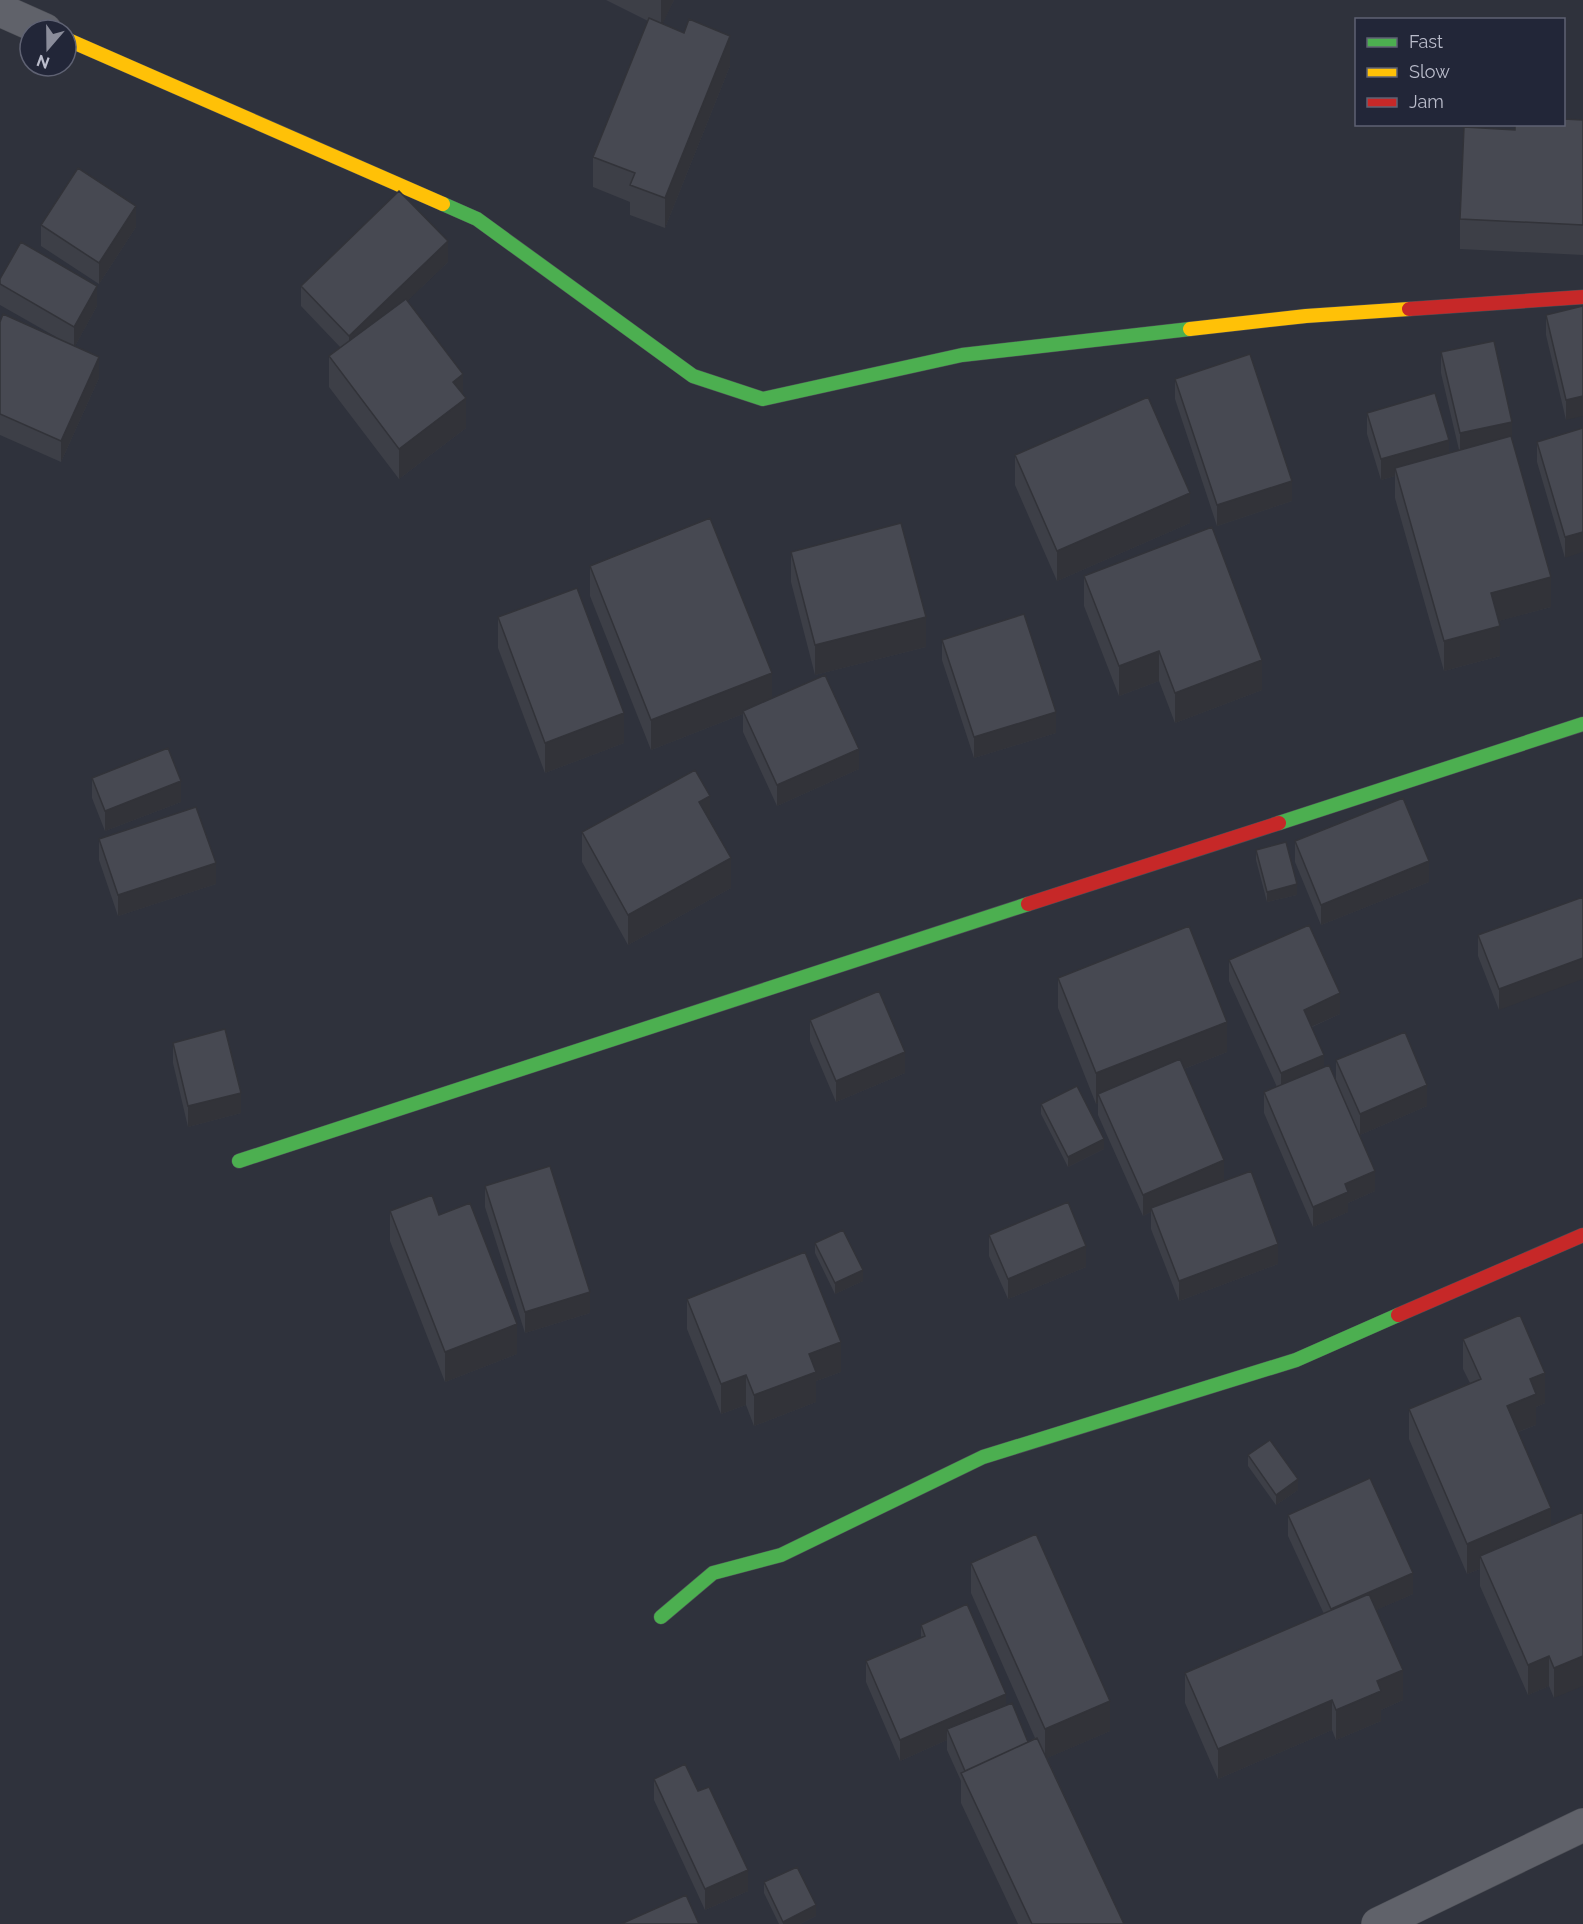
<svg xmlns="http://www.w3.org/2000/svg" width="1583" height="1924" font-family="Raleway,sans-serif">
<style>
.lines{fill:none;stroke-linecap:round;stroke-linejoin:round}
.street-casing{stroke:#4c4e55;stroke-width:34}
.fast-casing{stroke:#4c4e55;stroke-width:15}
.slow-casing{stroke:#4c4e55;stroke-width:15}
.jam-casing{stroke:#4c4e55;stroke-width:15}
.street{stroke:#60626a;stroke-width:33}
.fast{stroke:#4caf50;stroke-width:14}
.slow{stroke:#ffc107;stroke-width:14}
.jam{stroke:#c62828;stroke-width:14}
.wall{fill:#3d3f47}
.shaded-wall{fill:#323339}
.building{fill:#474952;stroke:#323339;stroke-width:1.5}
</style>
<rect width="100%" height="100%" fill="#2f323c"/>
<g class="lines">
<defs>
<path id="street" d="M 0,10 L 45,30
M 1378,1924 L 1583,1825"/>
<path id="fast" d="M 443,204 L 477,219 L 693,376 L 763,399 L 962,355 L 1190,329
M 1279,823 L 1583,724
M 239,1161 L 1028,904
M 661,1617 L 713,1573 L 781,1555 L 983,1457 L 1296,1360 L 1398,1315"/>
<path id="slow" d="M 66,39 L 443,204
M 1190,329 L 1306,316 L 1409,309"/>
<path id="jam" d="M 1409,309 L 1583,297
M 1028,904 L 1279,823
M 1398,1315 L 1583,1235"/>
</defs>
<use href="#street" class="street-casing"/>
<use href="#fast" class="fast-casing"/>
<use href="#slow" class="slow-casing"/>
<use href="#jam" class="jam-casing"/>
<use href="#street" class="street"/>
<use href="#fast" class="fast"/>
<use href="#slow" class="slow"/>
<use href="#jam" class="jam"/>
</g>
<path class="wall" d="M 606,0 L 674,0 L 662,24 L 730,66 L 665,228 L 630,215 L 630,202 L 593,187 L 593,157 L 648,21 Z
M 1583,120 L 1583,255 L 1460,249 L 1460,219 Z
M 41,225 L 136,227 L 99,284 L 41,246 Z
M 448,262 L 407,301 L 463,394 L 466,428 L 399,479 L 329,387 L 329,356 L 341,348 L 301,306 L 301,286 Z
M 0,279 L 97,306 L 75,346 L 99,378 L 61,462 L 0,435 L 0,322 L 58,338 L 0,305 Z
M 1583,306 L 1566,420 L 1546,335 L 1546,315 Z
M 1441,352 L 1512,438 L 1551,607 L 1498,621 L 1500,656 L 1444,671 L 1395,498 L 1395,476 L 1381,480 L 1367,434 L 1367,413 L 1449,453 L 1459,450 L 1441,373 Z
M 1175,379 L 1292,501 L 1217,526 L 1175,399 Z
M 1583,428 L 1565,558 L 1537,462 L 1537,442 Z
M 1015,455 L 1190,523 L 1057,581 L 1015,485 Z
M 791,552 L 926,647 L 815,675 L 791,582 Z
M 590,566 L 772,698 L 859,769 L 777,806 L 743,732 L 743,714 L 651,750 L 590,596 Z
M 1084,576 L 1262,690 L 1175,723 L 1159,681 L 1119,696 L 1084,606 Z
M 498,617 L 624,743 L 545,773 L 498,648 Z
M 942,640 L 1056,733 L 974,758 L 942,660 Z
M 92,778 L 181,802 L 105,831 L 92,798 Z
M 710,820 L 731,888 L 628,945 L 582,862 L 582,832 Z
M 99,839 L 216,884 L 118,916 L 99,860 Z
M 1295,841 L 1429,882 L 1321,925 L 1295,862 Z
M 1256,850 L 1297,895 L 1267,902 L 1256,860 Z
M 1583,897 L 1499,1010 L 1478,956 L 1478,935 Z
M 1229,960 L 1340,1014 L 1312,1027 L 1324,1068 L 1336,1081 L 1336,1060 L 1427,1106 L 1360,1135 L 1375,1191 L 1348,1203 L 1348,1212 L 1313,1227 L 1264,1113 L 1264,1092 L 1277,1087 L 1229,981 Z
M 1058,978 L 1227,1052 L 1184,1069 L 1224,1181 L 1278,1264 L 1179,1301 L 1151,1229 L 1151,1212 L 1143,1216 L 1098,1115 L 1098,1103 L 1096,1104 L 1058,1008 Z
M 810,1020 L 905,1073 L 836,1102 L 810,1041 Z
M 173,1043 L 241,1113 L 188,1127 L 173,1063 Z
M 1041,1104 L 1104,1149 L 1068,1167 L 1041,1114 Z
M 485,1186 L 590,1313 L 525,1333 L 485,1207 Z
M 390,1211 L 439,1215 L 517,1354 L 445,1382 L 390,1241 Z
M 989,1235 L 1086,1267 L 1008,1299 L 989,1256 Z
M 815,1243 L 863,1281 L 835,1294 L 815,1253 Z
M 687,1299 L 841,1372 L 816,1381 L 816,1402 L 754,1426 L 746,1405 L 721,1414 L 687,1329 Z
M 1463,1339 L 1545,1403 L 1536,1407 L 1536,1425 L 1518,1432 L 1551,1526 L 1583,1512 L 1554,1698 L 1549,1686 L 1528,1695 L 1480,1586 L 1480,1569 L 1467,1574 L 1409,1439 L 1409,1409 L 1470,1383 L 1463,1369 Z
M 1248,1455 L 1298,1490 L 1276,1505 L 1248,1466 Z
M 1288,1515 L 1413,1594 L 1376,1610 L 1403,1700 L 1381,1710 L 1381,1721 L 1336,1740 L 1332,1730 L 1218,1779 L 1185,1703 L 1185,1673 L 1324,1614 L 1288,1536 Z
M 971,1563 L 1110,1731 L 1047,1758 L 1124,1924 L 1018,1924 L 961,1803 L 961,1781 L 947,1750 L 947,1740 L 900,1761 L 866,1682 L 866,1661 L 921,1638 L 921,1625 L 1006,1705 L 1028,1742 L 1035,1738 L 971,1593 Z
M 654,1779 L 698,1791 L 748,1891 L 705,1910 L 654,1800 Z
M 764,1882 L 816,1916 L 800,1924 L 779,1924 L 764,1893 Z"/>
<path class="shaded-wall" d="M 661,0 L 674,0 L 661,27 Z
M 730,36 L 730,66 L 665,228 L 665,198 Z
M 136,206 L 136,227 L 99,284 L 99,263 Z
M 448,241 L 448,262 L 349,357 L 349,336 Z
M 97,286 L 97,306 L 74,348 L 74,327 Z
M 99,357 L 99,378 L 61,462 L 61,441 Z
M 463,374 L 463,401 L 466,398 L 466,428 L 399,479 L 399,449 L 453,382 Z
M 1583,396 L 1583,416 L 1566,420 L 1566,400 Z
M 1512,422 L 1512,443 L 1460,454 L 1460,433 Z
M 1449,440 L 1449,460 L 1395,468 L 1395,476 L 1381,480 L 1381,459 Z
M 1292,481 L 1292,501 L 1217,526 L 1217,505 Z
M 1190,493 L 1190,523 L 1057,581 L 1057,551 Z
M 1583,532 L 1583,552 L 1565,558 L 1565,537 Z
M 1551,577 L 1551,607 L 1491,623 L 1491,593 Z
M 926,617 L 926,647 L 815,675 L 815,645 Z
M 1500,626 L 1500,656 L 1444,671 L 1444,641 Z
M 1159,651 L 1159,681 L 1119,696 L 1119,666 Z
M 1262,660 L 1262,690 L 1175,723 L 1175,693 Z
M 772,673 L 772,703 L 743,711 L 743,714 L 651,750 L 651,720 Z
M 1056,712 L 1056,733 L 974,758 L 974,737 Z
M 624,713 L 624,743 L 545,773 L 545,743 Z
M 859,749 L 859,769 L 777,806 L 777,785 Z
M 181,781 L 181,802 L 105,831 L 105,811 Z
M 710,796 L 710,826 L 699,802 Z
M 731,858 L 731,888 L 628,945 L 628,915 Z
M 1429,861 L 1429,882 L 1321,925 L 1321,905 Z
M 216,863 L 216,884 L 118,916 L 118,895 Z
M 1297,884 L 1297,895 L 1267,902 L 1267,892 Z
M 1583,958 L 1583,979 L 1499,1010 L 1499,989 Z
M 1340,993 L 1340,1014 L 1304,1030 L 1304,1010 Z
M 1227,1022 L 1227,1052 L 1102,1101 L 1098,1094 L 1098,1103 L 1096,1104 L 1096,1073 Z
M 905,1052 L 905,1073 L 836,1102 L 836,1081 Z
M 1324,1055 L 1324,1075 L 1281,1094 L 1281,1073 Z
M 1427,1085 L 1427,1106 L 1360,1135 L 1360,1114 Z
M 241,1093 L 241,1113 L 188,1127 L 188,1106 Z
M 1104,1139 L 1104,1149 L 1068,1167 L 1068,1157 Z
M 1224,1160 L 1224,1181 L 1151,1208 L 1151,1212 L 1143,1216 L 1143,1195 Z
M 1375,1171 L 1375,1191 L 1348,1203 L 1348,1212 L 1313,1227 L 1313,1207 L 1345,1184 Z
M 1278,1244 L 1278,1264 L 1179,1301 L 1179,1281 Z
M 1086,1246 L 1086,1267 L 1008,1299 L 1008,1279 Z
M 863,1270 L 863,1281 L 835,1294 L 835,1283 Z
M 590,1292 L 590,1313 L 525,1333 L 525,1312 Z
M 517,1324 L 517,1354 L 445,1382 L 445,1352 Z
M 841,1342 L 841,1372 L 816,1381 L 816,1402 L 754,1426 L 754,1395 L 809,1354 Z
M 1545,1373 L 1545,1403 L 1536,1407 L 1536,1425 L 1507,1436 L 1507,1406 L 1530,1379 Z
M 746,1375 L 746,1405 L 721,1414 L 721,1384 Z
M 1298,1479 L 1298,1490 L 1276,1505 L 1276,1495 Z
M 1551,1508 L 1551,1538 L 1480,1556 L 1480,1569 L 1467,1574 L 1467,1544 Z
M 1413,1573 L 1413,1594 L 1331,1630 L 1331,1609 Z
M 1549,1656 L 1549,1686 L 1528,1695 L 1528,1665 Z
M 1583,1656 L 1583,1686 L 1554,1698 L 1554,1668 Z
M 1403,1670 L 1403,1700 L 1381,1710 L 1381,1721 L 1336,1740 L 1336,1710 L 1377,1681 Z
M 1006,1694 L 1006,1715 L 947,1729 L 947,1740 L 900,1761 L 900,1740 Z
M 1332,1700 L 1332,1730 L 1218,1779 L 1218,1749 Z
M 1110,1701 L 1110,1731 L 1045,1759 L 1045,1729 Z
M 748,1870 L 748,1891 L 705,1910 L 705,1889 Z
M 816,1905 L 816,1916 L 800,1924 L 783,1924 L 783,1922 Z"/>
<path class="building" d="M 649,18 L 684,33 L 689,19 L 730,36 L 665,198 L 630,185 L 635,173 L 593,157 Z
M 1563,119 L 1583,120 L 1583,225 L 1460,219 L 1464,127 L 1515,130 L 1515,124 L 1563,124 Z
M 78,168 L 136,206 L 99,263 L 41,225 Z
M 399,191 L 448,241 L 349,336 L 301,286 Z
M 21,242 L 97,286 L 74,327 L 0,284 L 0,279 Z
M 406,299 L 463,374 L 453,382 L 466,398 L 399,449 L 329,356 Z
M 1583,306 L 1583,396 L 1566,400 L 1546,315 Z
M 3,314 L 99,357 L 61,441 L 0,414 L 0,322 Z
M 1494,341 L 1512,422 L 1460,433 L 1441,352 Z
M 1250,354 L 1292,481 L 1217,505 L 1175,379 Z
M 1435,393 L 1449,440 L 1381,459 L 1367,413 Z
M 1148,397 L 1190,493 L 1057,551 L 1015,455 Z
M 1583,428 L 1583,532 L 1565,537 L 1537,442 Z
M 1511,436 L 1551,577 L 1491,593 L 1500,626 L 1444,641 L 1395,468 Z
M 710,518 L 772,673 L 651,720 L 590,566 Z
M 901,523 L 926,617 L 815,645 L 791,552 Z
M 1212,527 L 1262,660 L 1175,693 L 1159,651 L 1119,666 L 1084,576 Z
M 577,588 L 624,713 L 545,743 L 498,617 Z
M 1024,614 L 1056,712 L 974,737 L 942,640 Z
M 825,675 L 859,749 L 777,785 L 743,711 Z
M 168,748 L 181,781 L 105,811 L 92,778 Z
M 695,770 L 710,796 L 699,802 L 731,858 L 628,915 L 582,832 Z
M 1403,798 L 1429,861 L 1321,905 L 1295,841 Z
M 196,807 L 216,863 L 118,895 L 99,839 Z
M 1286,842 L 1297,884 L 1267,892 L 1256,850 Z
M 1583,897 L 1583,958 L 1499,989 L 1478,935 Z
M 1309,925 L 1340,993 L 1304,1010 L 1324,1055 L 1281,1073 L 1229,960 Z
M 1189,926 L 1227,1022 L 1096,1073 L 1058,978 Z
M 879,991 L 905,1052 L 836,1081 L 810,1020 Z
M 225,1029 L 241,1093 L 188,1106 L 173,1043 Z
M 1405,1032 L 1427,1085 L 1360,1114 L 1336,1060 Z
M 1180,1059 L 1224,1160 L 1143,1195 L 1098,1094 Z
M 1329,1065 L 1375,1171 L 1345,1184 L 1348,1192 L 1313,1207 L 1264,1092 Z
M 1077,1086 L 1104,1139 L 1068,1157 L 1041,1104 Z
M 550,1166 L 590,1292 L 525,1312 L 485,1186 Z
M 1251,1171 L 1278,1244 L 1179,1281 L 1151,1208 Z
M 432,1195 L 439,1215 L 470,1203 L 517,1324 L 445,1352 L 390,1211 Z
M 1068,1202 L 1086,1246 L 1008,1279 L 989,1235 Z
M 843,1230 L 863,1270 L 835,1283 L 815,1243 Z
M 805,1252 L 841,1342 L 809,1354 L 816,1372 L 754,1395 L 746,1375 L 721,1384 L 687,1299 Z
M 1520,1315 L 1545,1373 L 1530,1379 L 1536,1394 L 1507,1406 L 1551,1508 L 1467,1544 L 1409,1409 L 1481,1379 L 1463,1339 Z
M 1270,1440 L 1298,1479 L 1276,1495 L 1248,1455 Z
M 1370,1478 L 1413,1573 L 1331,1609 L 1288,1515 Z
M 1583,1512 L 1583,1656 L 1554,1668 L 1549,1656 L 1528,1665 L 1480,1556 Z
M 1036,1534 L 1110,1701 L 1045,1729 L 971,1563 Z
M 1369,1594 L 1403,1670 L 1377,1681 L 1381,1691 L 1336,1710 L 1332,1700 L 1218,1749 L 1185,1673 Z
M 967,1604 L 1006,1694 L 900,1740 L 866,1661 L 925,1636 L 921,1625 Z
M 1012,1703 L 1028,1742 L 965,1771 L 947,1729 Z
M 1037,1738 L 1124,1924 L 1032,1924 L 961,1773 Z
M 685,1764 L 698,1791 L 709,1787 L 748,1870 L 705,1889 L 654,1779 Z
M 797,1867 L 816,1905 L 783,1922 L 764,1882 Z
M 686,1895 L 699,1924 L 621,1924 Z"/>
<rect x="1355" y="18" width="210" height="108" fill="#222638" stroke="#5f6273" stroke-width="1.5"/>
<rect x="1367" y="38" width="30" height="9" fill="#4caf50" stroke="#5f6273" stroke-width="1.5"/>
<text x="1409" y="48" font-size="18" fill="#bbbdcc">Fast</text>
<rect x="1367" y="68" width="30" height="9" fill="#ffc107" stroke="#5f6273" stroke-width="1.5"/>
<text x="1409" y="78" font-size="18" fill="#bbbdcc">Slow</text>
<rect x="1367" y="98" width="30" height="9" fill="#c62828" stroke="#5f6273" stroke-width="1.5"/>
<text x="1409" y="108" font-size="18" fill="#bbbdcc">Jam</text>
<g transform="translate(48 48) rotate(200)"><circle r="28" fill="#222638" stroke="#5f6273" stroke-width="1.5"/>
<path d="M0-4.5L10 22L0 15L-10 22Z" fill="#8a8c9a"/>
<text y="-9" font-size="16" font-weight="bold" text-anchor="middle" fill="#bbbdcc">N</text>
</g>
</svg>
